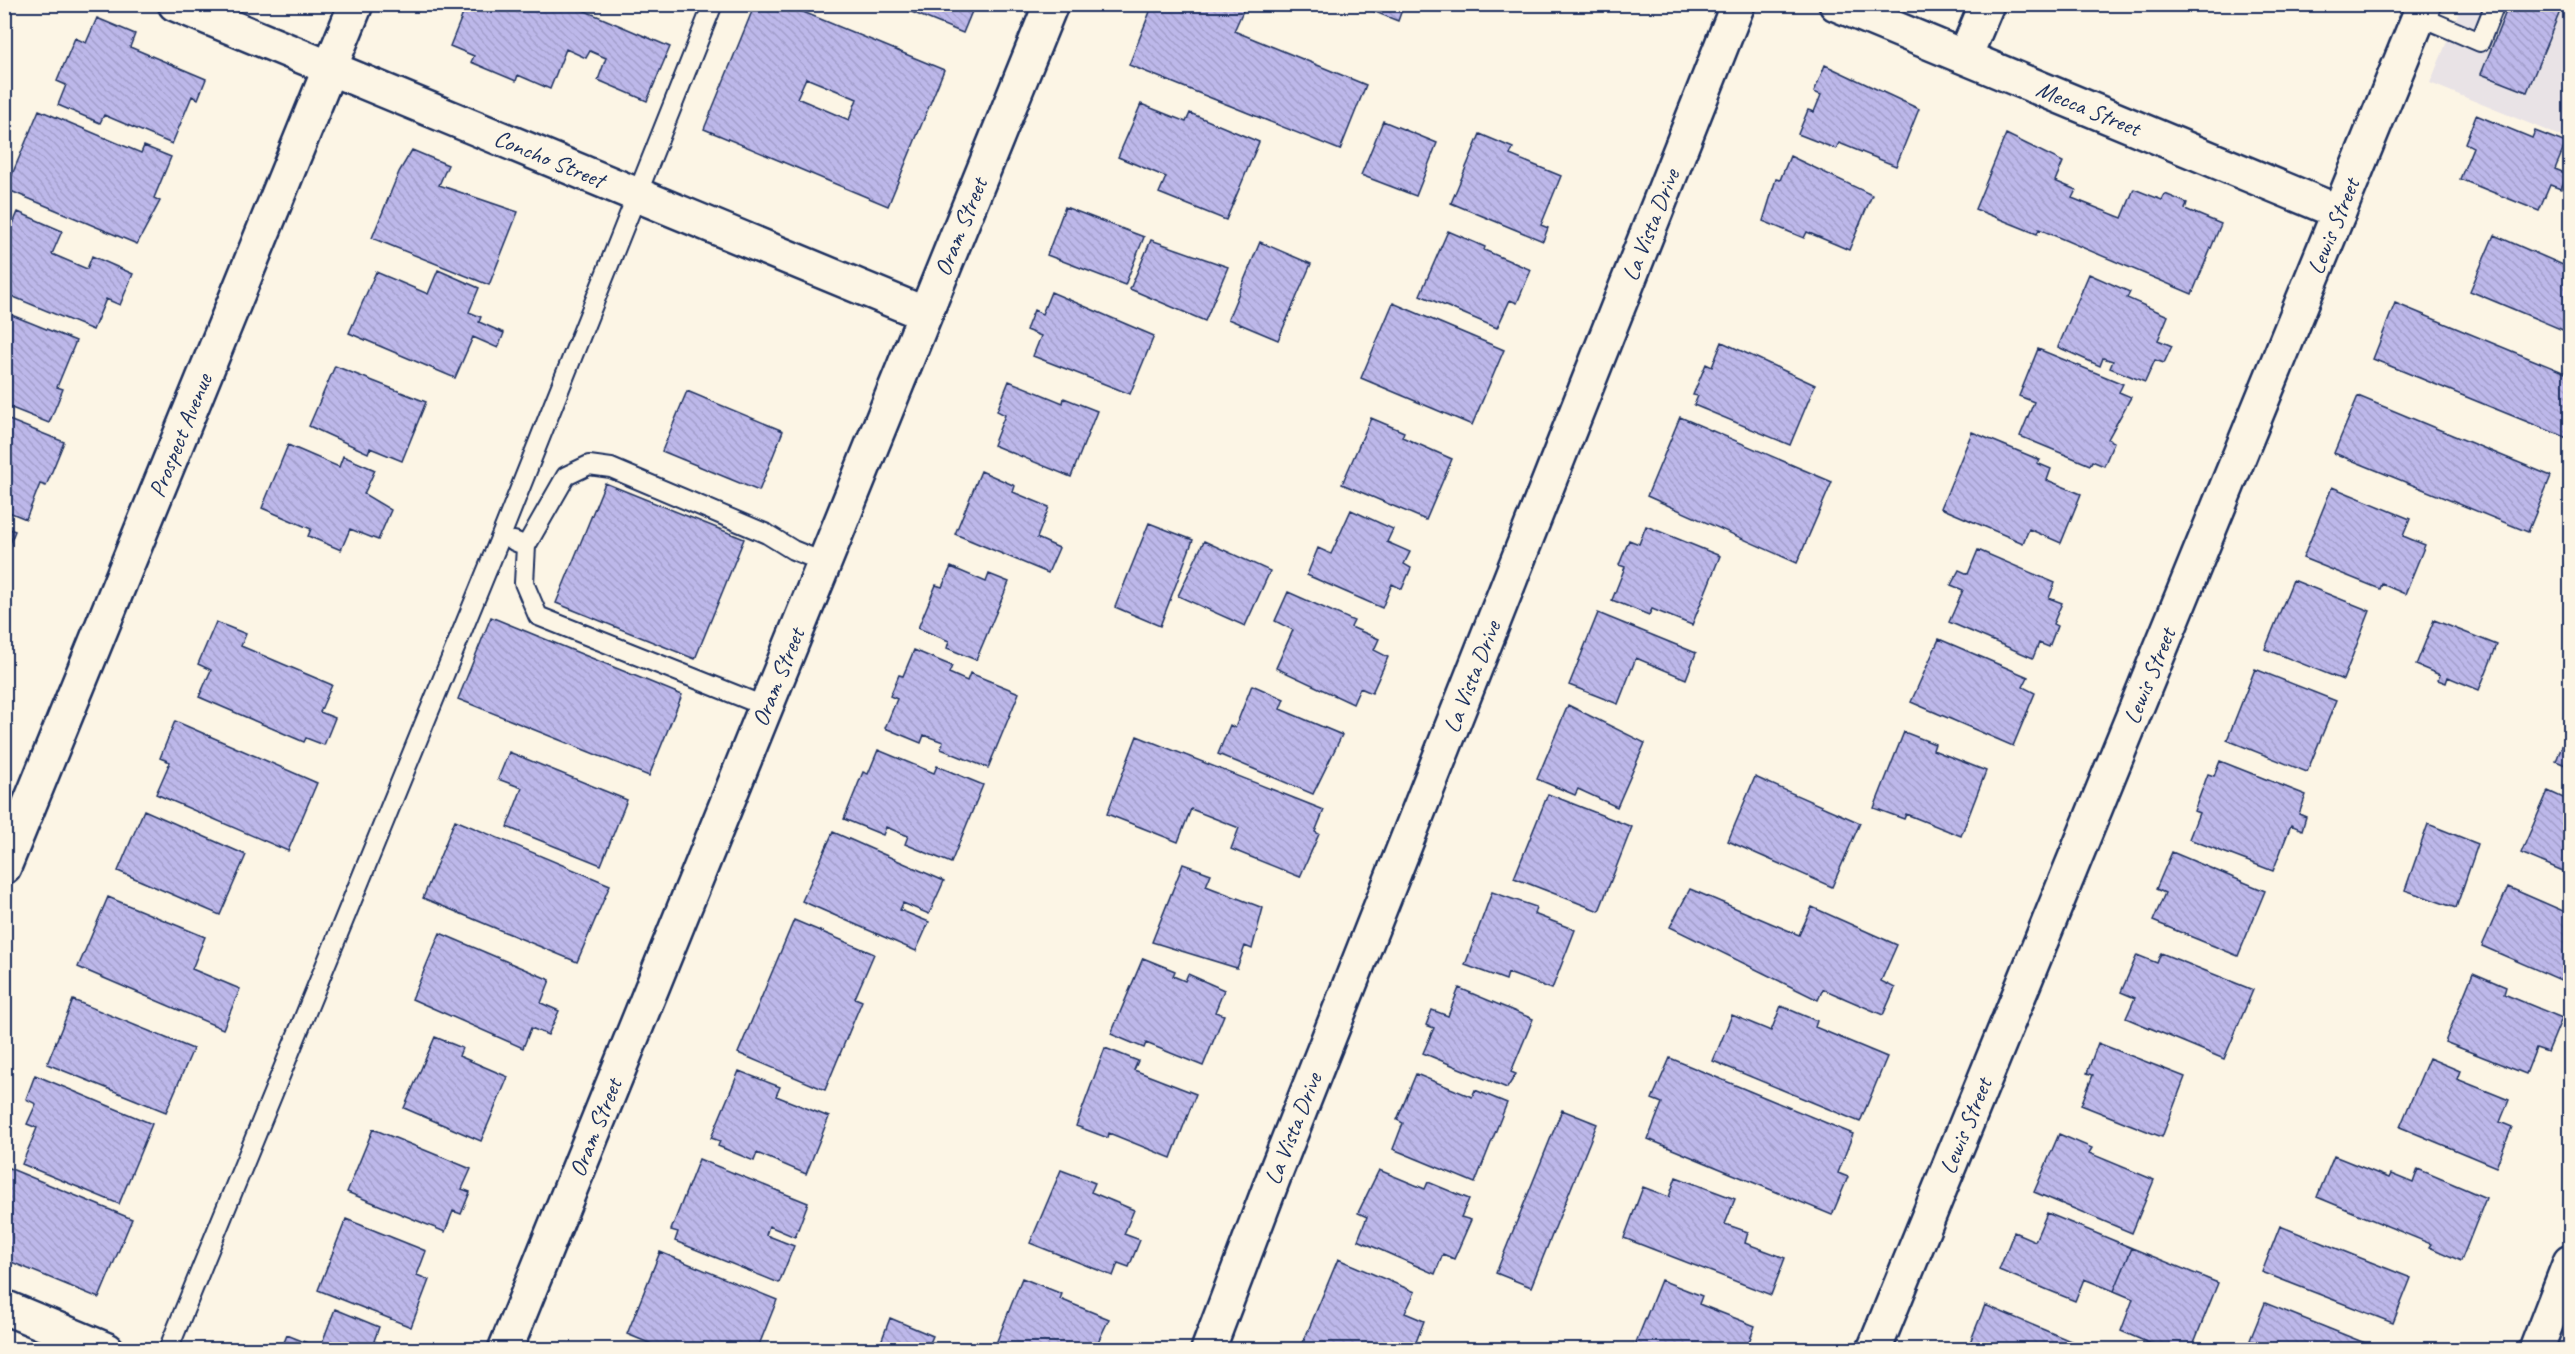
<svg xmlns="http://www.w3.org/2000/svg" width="2575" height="1354" font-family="Caveat,sans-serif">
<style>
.built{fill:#e9e3e6}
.building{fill:url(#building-back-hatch);stroke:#1b2f5e;stroke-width:1.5;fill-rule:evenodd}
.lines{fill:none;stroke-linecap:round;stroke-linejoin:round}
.service-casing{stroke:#1b2f5e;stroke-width:22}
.minor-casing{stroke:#1b2f5e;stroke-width:38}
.tertiary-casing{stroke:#1b2f5e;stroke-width:38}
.service{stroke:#fcf5e5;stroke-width:18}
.minor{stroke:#fcf5e5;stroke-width:33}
.tertiary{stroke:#fcf5e5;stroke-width:33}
.labels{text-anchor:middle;stroke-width:4.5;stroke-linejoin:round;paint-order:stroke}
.street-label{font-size:24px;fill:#1b2f5e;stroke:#fcf5e5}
</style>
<defs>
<pattern id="building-back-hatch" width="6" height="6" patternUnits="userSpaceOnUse" patternTransform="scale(1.5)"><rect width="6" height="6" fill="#bdb8ea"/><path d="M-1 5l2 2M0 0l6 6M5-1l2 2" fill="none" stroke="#a29ecb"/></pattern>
</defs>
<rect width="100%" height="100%" fill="#fcf5e5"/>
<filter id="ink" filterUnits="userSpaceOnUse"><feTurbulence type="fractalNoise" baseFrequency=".0167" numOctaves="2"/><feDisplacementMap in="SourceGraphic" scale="12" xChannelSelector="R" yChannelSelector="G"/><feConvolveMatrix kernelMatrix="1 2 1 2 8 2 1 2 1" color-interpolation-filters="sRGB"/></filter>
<g filter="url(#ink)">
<path class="built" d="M 2462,5 L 2570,5 L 2570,140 L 2430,83 Z"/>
<path class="building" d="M 467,4 L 569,4 L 670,47 L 647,101 L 598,80 L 606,58 L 590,51 L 586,58 L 566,49 L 550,89 L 518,75 L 516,81 L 471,62 L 474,56 L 450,46 Z
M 755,4 L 784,4 L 944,70 L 888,206 L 704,129 ZM 806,78 L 857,99 L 849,120 L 797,98 Z
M 892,4 L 975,4 L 963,33 Z
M 1153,4 L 1246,4 L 1234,31 L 1366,85 L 1340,150 L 1129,65 Z
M 1355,4 L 1404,4 L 1398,21 Z
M 2509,4 L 2563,4 L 2527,92 L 2481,74 Z
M 97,18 L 135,34 L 130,47 L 206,79 L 198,99 L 192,96 L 172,144 L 104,115 L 100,123 L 58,105 L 66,85 L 57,81 L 75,38 L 86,43 Z
M 1825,65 L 1919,109 L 1896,166 L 1839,143 L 1836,149 L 1798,134 L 1808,110 L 1814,112 L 1821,95 L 1814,92 Z
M 1141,104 L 1186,122 L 1190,113 L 1259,142 L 1226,220 L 1159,193 L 1166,177 L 1118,157 Z
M 39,110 L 141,153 L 144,146 L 171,157 L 154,198 L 160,201 L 137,244 L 6,189 Z
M 2476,115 L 2532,138 L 2535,131 L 2566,143 L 2555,169 L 2567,174 L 2561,189 L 2550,185 L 2539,211 L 2460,179 L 2473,147 L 2465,143 Z
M 1383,121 L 1437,143 L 1416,196 L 1361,175 Z
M 1480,134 L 1513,148 L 1510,155 L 1561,176 L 1541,225 L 1548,228 L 1543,241 L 1451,203 Z
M 2006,134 L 2063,162 L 2055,181 L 2076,190 L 2072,198 L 2122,218 L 2134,189 L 2162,200 L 2165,194 L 2187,203 L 2185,209 L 2221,224 L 2192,294 L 2039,229 L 2037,234 L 1975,209 Z
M 412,150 L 448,165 L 439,185 L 518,212 L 489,285 L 372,238 L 399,172 Z
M 1790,156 L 1872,195 L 1849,250 L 1807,232 L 1804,238 L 1763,221 L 1776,179 L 1780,180 Z
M 1065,207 L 1144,237 L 1125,285 L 1047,255 Z
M 18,212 L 62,231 L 52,254 L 87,269 L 92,256 L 133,274 L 120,305 L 106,299 L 93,330 L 4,293 L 4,245 Z
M 1448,231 L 1485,247 L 1484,250 L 1531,270 L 1517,303 L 1510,300 L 1497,328 L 1420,295 Z
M 2494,235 L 2570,268 L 2570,333 L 2470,291 Z
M 1151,240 L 1228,267 L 1205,321 L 1130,289 Z
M 1260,242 L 1311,264 L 1278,340 L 1228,319 Z
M 438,270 L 479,288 L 469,312 L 481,317 L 479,322 L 504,333 L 498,348 L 473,337 L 455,378 L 349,333 L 376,272 L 428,294 Z
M 2089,274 L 2130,292 L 2127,298 L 2168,316 L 2158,340 L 2172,346 L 2164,363 L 2155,360 L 2145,382 L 2110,368 L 2113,361 L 2103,358 L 2100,366 L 2058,347 Z
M 1051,292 L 1154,336 L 1130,394 L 1033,356 L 1041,336 L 1026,330 L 1034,310 L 1042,314 Z
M 1393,303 L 1504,350 L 1472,425 L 1361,378 Z
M 2395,303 L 2570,375 L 2570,429 L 2567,438 L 2373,359 Z
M 4,312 L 76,341 L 57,387 L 63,389 L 49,423 L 4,405 Z
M 1722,342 L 1815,385 L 1790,445 L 1694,405 L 1698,396 L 1693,395 L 1706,364 L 1712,367 Z
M 2038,349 L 2123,384 L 2119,392 L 2131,397 L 2108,439 L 2114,442 L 2104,466 L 2092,461 L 2090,465 L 2020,436 L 2034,402 L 2019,396 Z
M 335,366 L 426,402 L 402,461 L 370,448 L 368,453 L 309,426 Z
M 1009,381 L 1063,403 L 1064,398 L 1097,411 L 1071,477 L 993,445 L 1005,415 L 997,411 Z
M 687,391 L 783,431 L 759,491 L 662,451 Z
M 2358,396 L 2551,476 L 2528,532 L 2334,453 Z
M 1680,417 L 1832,482 L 1797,563 L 1647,496 Z
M 4,418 L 64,442 L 46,486 L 40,484 L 26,519 L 4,510 Z
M 1371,418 L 1404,432 L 1402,437 L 1452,459 L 1426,520 L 1342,484 Z
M 1972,432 L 2040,460 L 2037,463 L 2051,469 L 2047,480 L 2081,494 L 2061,543 L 2029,529 L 2023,543 L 1941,508 Z
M 288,445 L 339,467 L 343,456 L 375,470 L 364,494 L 391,510 L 378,540 L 350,529 L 341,550 L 308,536 L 311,529 L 262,508 Z
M 981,471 L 1015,486 L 1013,492 L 1049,507 L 1037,538 L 1059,548 L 1048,573 L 955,534 Z
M 605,483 L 744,539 L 695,659 L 556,603 Z
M 2332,487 L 2410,519 L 2403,536 L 2425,545 L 2405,594 L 2382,584 L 2380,589 L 2303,558 Z
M 1351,510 L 1393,529 L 1387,542 L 1410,552 L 1404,564 L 1411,568 L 1402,589 L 1392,584 L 1382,608 L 1307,575 L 1318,548 L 1331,554 Z
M 1149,523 L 1193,540 L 1160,626 L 1115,607 Z
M 1646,526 L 1720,556 L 1692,625 L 1652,609 L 1649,615 L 1612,600 L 1625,567 L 1619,565 L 1629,540 L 1639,544 Z
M 4,527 L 15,531 L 4,558 Z
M 1204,541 L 1270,571 L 1245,626 L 1178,596 Z
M 1978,550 L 2055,583 L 2049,598 L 2062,603 L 2053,624 L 2057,626 L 2049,647 L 2039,643 L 2033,658 L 1949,622 L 1963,590 L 1951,585 L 1959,570 L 1968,574 Z
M 951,567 L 986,582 L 989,574 L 1009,582 L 976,660 L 947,648 L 949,641 L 918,628 L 936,585 L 942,587 Z
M 2293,580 L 2370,611 L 2343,680 L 2265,649 Z
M 1288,592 L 1354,621 L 1351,627 L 1379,639 L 1374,650 L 1388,657 L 1372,693 L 1360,688 L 1353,704 L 1276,668 L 1293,630 L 1275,621 Z
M 1598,613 L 1696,653 L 1686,679 L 1636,658 L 1618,704 L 1569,685 Z
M 491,617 L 682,695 L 649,776 L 458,699 Z
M 2434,620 L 2497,645 L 2479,690 L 2448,677 L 2446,683 L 2438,680 L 2440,675 L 2416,665 Z
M 216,622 L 246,634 L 241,646 L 332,685 L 320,712 L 335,718 L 324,745 L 306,738 L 304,742 L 199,697 L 211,670 L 198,664 Z
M 1939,639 L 2028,677 L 2023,687 L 2035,693 L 2013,746 L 1911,702 Z
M 914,650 L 952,666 L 949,673 L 967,681 L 970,673 L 1019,693 L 988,768 L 941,749 L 943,742 L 924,735 L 921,743 L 885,728 L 897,699 L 890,696 L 899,675 L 903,676 Z
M 2255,669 L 2336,701 L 2307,772 L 2227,740 Z
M 1252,685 L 1284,699 L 1280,709 L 1342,735 L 1313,794 L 1218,754 L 1230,725 L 1235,728 Z
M 1568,705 L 1645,743 L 1617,807 L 1578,789 L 1575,795 L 1537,779 Z
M 175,721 L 317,783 L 288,851 L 156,794 L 170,762 L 160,758 Z
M 2570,726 L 2570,767 L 2556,761 Z
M 1904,732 L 1935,744 L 1933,750 L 1986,771 L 1961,836 L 1906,814 L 1904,819 L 1874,808 Z
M 1137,736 L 1324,810 L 1315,832 L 1319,834 L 1300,877 L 1231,849 L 1239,828 L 1191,809 L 1178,842 L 1107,814 Z
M 878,750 L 934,773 L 937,766 L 983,785 L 951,863 L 905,844 L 908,836 L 886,827 L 883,835 L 844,819 L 863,772 L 868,774 Z
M 509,752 L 627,800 L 601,865 L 507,827 L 522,788 L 498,779 Z
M 2220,761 L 2306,795 L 2299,814 L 2306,817 L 2302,830 L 2291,825 L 2273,871 L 2189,839 L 2199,813 L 2194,811 L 2208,774 L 2214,776 Z
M 1755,777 L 1860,823 L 1832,887 L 1728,841 Z
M 2548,791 L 2570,801 L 2570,874 L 2521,853 Z
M 1548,794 L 1632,827 L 1599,911 L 1514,878 Z
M 144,810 L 246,855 L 220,915 L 118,871 Z
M 455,820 L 610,885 L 577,962 L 423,898 Z
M 2428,824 L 2478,844 L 2456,908 L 2405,890 Z
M 833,832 L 944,881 L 929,914 L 903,903 L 900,910 L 929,922 L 916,951 L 802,901 Z
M 2172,852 L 2265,891 L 2238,956 L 2153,921 L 2165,893 L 2156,889 Z
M 1183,864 L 1211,874 L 1206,886 L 1263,908 L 1252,949 L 1245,946 L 1237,968 L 1152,942 Z
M 2508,887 L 2570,914 L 2570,963 L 2563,981 L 2482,946 Z
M 1690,889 L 1799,935 L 1812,907 L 1897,945 L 1881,981 L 1895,988 L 1883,1015 L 1823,989 L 1818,1000 L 1670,927 Z
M 1492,892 L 1536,907 L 1534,914 L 1575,930 L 1552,989 L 1508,973 L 1506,980 L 1465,965 Z
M 108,897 L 205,937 L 192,969 L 240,989 L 223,1029 L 78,967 Z
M 794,920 L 874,954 L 855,998 L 862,1001 L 825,1090 L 738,1053 Z
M 440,933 L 550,980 L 541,1003 L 559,1011 L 548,1035 L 531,1028 L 523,1048 L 412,999 Z
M 2161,953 L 2253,990 L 2224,1059 L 2126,1018 L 2135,998 L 2121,992 L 2137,955 L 2157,963 Z
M 1143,958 L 1175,971 L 1173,976 L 1185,981 L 1188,974 L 1224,990 L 1215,1012 L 1224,1015 L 1203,1066 L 1146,1043 L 1144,1048 L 1111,1034 Z
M 2473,973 L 2506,987 L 2504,994 L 2562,1018 L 2548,1052 L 2536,1048 L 2526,1074 L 2445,1042 Z
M 1459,988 L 1533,1019 L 1511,1072 L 1516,1074 L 1507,1088 L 1423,1053 L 1434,1028 L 1426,1025 L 1432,1010 L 1448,1016 Z
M 73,1000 L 193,1049 L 166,1112 L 47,1064 Z
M 1781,1006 L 1817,1021 L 1815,1027 L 1887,1057 L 1860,1122 L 1713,1061 L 1732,1015 L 1771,1031 Z
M 435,1037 L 462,1048 L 459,1056 L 508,1077 L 481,1141 L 404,1108 Z
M 2098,1043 L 2185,1077 L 2162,1137 L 2081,1105 L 2093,1075 L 2087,1073 Z
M 1105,1048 L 1138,1061 L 1134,1070 L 1196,1094 L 1171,1158 L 1109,1133 L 1108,1138 L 1076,1126 Z
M 1670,1058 L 1853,1134 L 1838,1173 L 1848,1177 L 1832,1215 L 1648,1139 L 1662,1103 L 1652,1099 Z
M 2429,1058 L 2460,1071 L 2457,1079 L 2509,1100 L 2500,1122 L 2512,1127 L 2496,1167 L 2400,1127 Z
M 739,1071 L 780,1087 L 776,1096 L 829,1117 L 806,1174 L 757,1153 L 754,1161 L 718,1146 L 720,1141 L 711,1138 Z
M 1416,1074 L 1472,1097 L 1475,1090 L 1507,1103 L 1475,1183 L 1393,1149 L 1403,1123 L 1397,1120 Z
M 35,1075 L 152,1124 L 119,1204 L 22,1164 L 37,1128 L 27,1124 L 36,1104 L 26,1099 Z
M 1562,1110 L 1597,1124 L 1531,1287 L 1496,1273 Z
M 373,1129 L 471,1169 L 462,1189 L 470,1192 L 461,1214 L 453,1211 L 445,1232 L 347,1192 Z
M 2059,1134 L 2092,1148 L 2089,1153 L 2154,1180 L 2132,1233 L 2034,1192 Z
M 2334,1156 L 2389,1178 L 2391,1174 L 2413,1183 L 2418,1169 L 2486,1198 L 2461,1261 L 2429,1247 L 2431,1244 L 2317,1197 Z
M 699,1159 L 808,1203 L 795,1237 L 769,1226 L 766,1235 L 794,1246 L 779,1283 L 675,1241 L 678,1232 L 671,1230 Z
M 4,1166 L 132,1219 L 99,1298 L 4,1259 Z
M 1061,1170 L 1095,1183 L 1091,1192 L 1134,1210 L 1124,1234 L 1140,1240 L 1129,1267 L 1118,1263 L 1113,1276 L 1030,1243 Z
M 1379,1170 L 1425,1189 L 1428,1182 L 1469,1199 L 1461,1217 L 1471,1220 L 1454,1259 L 1443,1254 L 1435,1274 L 1358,1240 L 1367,1217 L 1358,1213 Z
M 1676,1177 L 1735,1199 L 1725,1224 L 1748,1232 L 1745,1243 L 1785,1258 L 1771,1295 L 1624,1238 L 1643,1187 L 1669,1197 Z
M 2047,1213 L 2132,1248 L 2114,1291 L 2084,1279 L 2075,1301 L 1999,1270 L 2014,1232 L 2035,1241 Z
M 346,1219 L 426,1251 L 417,1275 L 429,1280 L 411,1327 L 318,1290 Z
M 2280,1226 L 2411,1278 L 2393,1323 L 2262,1272 Z
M 2132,1248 L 2218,1283 L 2191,1350 L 2165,1350 L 2121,1331 L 2133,1299 L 2114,1291 Z
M 660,1252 L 777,1300 L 757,1350 L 666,1350 L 627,1334 Z
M 1338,1259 L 1415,1292 L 1405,1313 L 1424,1321 L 1413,1350 L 1300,1350 Z
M 1022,1278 L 1062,1294 L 1060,1299 L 1109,1319 L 1094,1350 L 1005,1350 L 995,1346 Z
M 1661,1280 L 1702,1296 L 1699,1304 L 1755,1326 L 1746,1350 L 1633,1350 Z
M 2265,1303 L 2370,1345 L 2369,1350 L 2274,1350 L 2250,1340 Z
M 1985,1305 L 2092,1350 L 1967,1350 Z
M 335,1309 L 379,1327 L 374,1341 L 394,1350 L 281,1350 L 287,1335 L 320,1348 Z
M 890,1318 L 933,1336 L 927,1350 L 878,1350 Z
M 2253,1341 L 2274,1350 L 2250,1350 Z"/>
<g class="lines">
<defs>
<path id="service" d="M 2419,16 L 2480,42 L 2495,4
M 514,541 L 526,546 L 524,583 L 538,616 L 764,706
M 526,546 L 566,476 L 589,465 L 611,468 L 767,534 L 793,550 L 823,562
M 168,1350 L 501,536 L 713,4"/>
<g id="minor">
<path id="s1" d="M 175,4 L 923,313"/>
<path id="s2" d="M 1836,4 L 2339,212"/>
<path d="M 1965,56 L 1987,4"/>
<path id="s3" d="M 4,867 L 356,4"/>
<path d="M 4,1307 L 107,1350"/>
<path id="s4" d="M 505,1350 L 1051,4"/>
<path id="s5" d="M 1208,1350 L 1276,1171 L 1738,4"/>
<path id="s6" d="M 1874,1350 L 2424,4"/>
</g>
<path id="tertiary" d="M 2536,1350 L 2570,1262"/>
</defs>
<use href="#service" class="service-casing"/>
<use href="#minor" class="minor-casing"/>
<use href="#tertiary" class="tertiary-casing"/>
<use href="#service" class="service"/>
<use href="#minor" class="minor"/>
<use href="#tertiary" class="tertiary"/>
</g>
</g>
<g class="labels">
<g class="street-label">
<text dy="8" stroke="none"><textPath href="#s2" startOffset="273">Mecca Street</textPath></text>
<text dy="8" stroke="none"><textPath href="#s1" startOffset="405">Concho Street</textPath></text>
<text dy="8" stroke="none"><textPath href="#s5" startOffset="1209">La Vista Drive</textPath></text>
<text dy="8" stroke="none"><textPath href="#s4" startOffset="1212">Oram Street</textPath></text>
<text dy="8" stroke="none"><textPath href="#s6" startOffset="1214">Lewis Street</textPath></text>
<text dy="8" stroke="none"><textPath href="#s3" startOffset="466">Prospect Avenue</textPath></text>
<text dy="8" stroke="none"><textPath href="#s4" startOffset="726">Oram Street</textPath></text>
<text dy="8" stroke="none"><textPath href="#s5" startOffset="723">La Vista Drive</textPath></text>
<text dy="8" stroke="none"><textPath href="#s6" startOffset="728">Lewis Street</textPath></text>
<text dy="8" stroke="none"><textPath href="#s4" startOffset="240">Oram Street</textPath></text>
<text dy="8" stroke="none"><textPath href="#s6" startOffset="242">Lewis Street</textPath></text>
<text dy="8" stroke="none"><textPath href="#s5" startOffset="237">La Vista Drive</textPath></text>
</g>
</g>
<rect width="2575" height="1354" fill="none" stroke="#fcf5e5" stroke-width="24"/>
<rect x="12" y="12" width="2551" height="1330" fill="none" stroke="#1b2f5e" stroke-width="2" filter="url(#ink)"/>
</svg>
